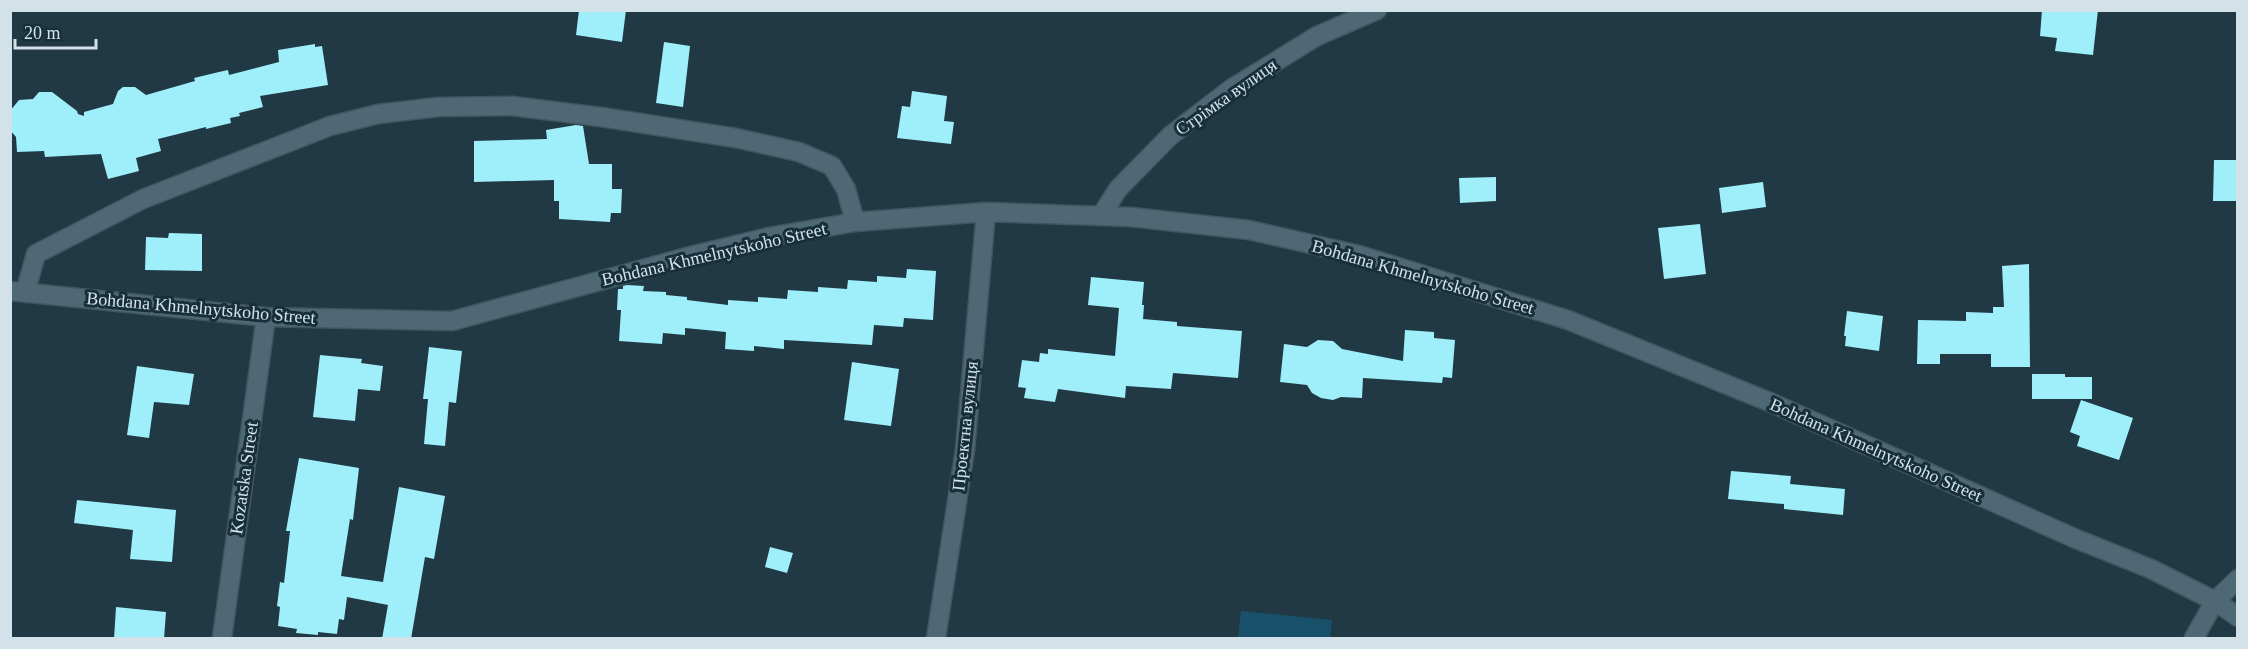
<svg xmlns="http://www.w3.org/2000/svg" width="2248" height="649" font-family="'Times New Roman',serif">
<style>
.green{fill:#185169}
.building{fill:#9feffa}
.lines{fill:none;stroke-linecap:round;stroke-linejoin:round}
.street-casing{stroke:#40565f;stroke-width:21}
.street{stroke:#4e6875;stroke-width:18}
.labels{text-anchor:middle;stroke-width:6;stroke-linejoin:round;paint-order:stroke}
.street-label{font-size:18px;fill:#d3e1e9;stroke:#162f3a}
</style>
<rect width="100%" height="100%" fill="#203944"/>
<path class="green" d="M 1241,611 L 1332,620 L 1330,638 L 1238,638 Z"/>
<path class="building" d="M 579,10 L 626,10 L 622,42 L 576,35 Z
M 2042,10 L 2098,10 L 2093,55 L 2055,51 L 2057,38 L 2040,36 Z
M 664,42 L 690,46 L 683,107 L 656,103 Z
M 315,44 L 315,47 L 322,46 L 328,85 L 260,96 L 263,107 L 239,113 L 240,116 L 230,118 L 231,123 L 206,129 L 206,127 L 158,139 L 161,151 L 136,158 L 139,171 L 108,179 L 101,154 L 45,157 L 44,151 L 17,152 L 16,137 L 10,130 L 10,111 L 19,100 L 33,99 L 39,92 L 52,92 L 77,111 L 78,114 L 84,116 L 84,112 L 113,104 L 118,91 L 123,87 L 135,87 L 146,95 L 195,81 L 194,78 L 219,72 L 228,70 L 229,75 L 279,62 L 278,50 Z
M 912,91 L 947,96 L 944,121 L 954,122 L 951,144 L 897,138 L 902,106 L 910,107 Z
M 576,125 L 583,126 L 589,164 L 612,164 L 612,189 L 622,189 L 621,213 L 611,213 L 610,222 L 559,219 L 559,201 L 554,201 L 554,180 L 474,182 L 474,141 L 547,139 L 546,130 Z
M 2214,160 L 2238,160 L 2238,201 L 2213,201 Z
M 1496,177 L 1496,201 L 1460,203 L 1459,178 Z
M 1763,182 L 1766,207 L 1722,213 L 1719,188 Z
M 1700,224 L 1706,274 L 1664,279 L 1658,228 Z
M 169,233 L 202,234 L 202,271 L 145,270 L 146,237 L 168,238 Z
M 2029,264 L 2030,367 L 1991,367 L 1991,354 L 1940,354 L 1940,364 L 1917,364 L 1918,320 L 1966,321 L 1966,312 L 1993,313 L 1993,307 L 2004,307 L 2002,266 Z
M 907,269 L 936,271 L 933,320 L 904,318 L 903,327 L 874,325 L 872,345 L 784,340 L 784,349 L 754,346 L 754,351 L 725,349 L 726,332 L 685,328 L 685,335 L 663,333 L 662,344 L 619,341 L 621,310 L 617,310 L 618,289 L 623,289 L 623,286 L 627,285 L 644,286 L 643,291 L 666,292 L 666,295 L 687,297 L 687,300 L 728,305 L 728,300 L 758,302 L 758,297 L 787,299 L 788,290 L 818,292 L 818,287 L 847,289 L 848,280 L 877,282 L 877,276 L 906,278 Z
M 1091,277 L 1144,282 L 1142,305 L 1144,305 L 1143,319 L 1177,322 L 1177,326 L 1242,331 L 1238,378 L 1173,373 L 1171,389 L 1126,386 L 1125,398 L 1058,389 L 1055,402 L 1024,398 L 1026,388 L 1018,387 L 1022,360 L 1039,362 L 1040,353 L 1048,354 L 1048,349 L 1115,356 L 1119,308 L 1088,305 Z
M 1847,311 L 1883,316 L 1879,351 L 1845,346 L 1846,336 L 1844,336 Z
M 1405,330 L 1434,332 L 1434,338 L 1455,340 L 1452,378 L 1443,377 L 1442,383 L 1363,378 L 1362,398 L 1341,397 L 1333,400 L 1321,398 L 1312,393 L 1307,385 L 1280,382 L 1284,344 L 1307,347 L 1318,340 L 1333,341 L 1342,349 L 1403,361 Z
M 429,347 L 462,351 L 456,403 L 449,402 L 445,446 L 424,444 L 428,399 L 423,399 Z
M 320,355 L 362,359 L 361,363 L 383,366 L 380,391 L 358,389 L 355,421 L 313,417 Z
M 852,362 L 899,369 L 891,426 L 844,420 Z
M 137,366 L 194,374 L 189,405 L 154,402 L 149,438 L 127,435 Z
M 2032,374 L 2065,374 L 2065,377 L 2092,377 L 2092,399 L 2032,399 Z
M 2081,400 L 2133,418 L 2119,460 L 2077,446 L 2080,436 L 2070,432 Z
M 299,458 L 359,468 L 353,520 L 350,519 L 341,576 L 383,582 L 399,487 L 445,496 L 434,559 L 425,557 L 411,639 L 382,639 L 388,605 L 347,597 L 344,620 L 339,619 L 337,634 L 318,632 L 318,635 L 296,633 L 297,629 L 278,626 L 280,607 L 277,606 L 280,582 L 284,583 L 290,531 L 286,531 Z
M 1731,471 L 1791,476 L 1790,484 L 1845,489 L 1843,515 L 1784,509 L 1784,504 L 1728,499 Z
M 77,500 L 176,510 L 172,562 L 130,559 L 133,530 L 74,523 Z
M 770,547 L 793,553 L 787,573 L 765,567 Z
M 116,607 L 166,612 L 164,639 L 114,639 Z"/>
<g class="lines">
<defs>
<path id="street" d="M 1101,216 L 1118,189 L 1170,136 L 1231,89 L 1317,36 L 1377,10
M 10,291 L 266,317 L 452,321 L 691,256 L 769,237 L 855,222 L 986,212 L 1131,217 L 1249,230 L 1359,255 L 1568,320 L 1772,403 L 2074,538 L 2151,569 L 2215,601 L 2238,617
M 25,293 L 36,254 L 143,199 L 330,126 L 378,114 L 438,107 L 512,106 L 601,117 L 736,138 L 799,152 L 832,166 L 846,189 L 855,222
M 222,638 L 266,317
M 936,638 L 965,450 L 986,212
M 2194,638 L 2215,601 L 2238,579"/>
</defs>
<use href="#street" class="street-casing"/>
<use href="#street" class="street"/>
</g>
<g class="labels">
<g class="street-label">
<text transform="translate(1226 97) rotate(-35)" y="6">Стрімка вулиця</text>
<text transform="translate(714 254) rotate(-13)" y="6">Bohdana Khmelnytskoho Street</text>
<text transform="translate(1423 277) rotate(16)" y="6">Bohdana Khmelnytskoho Street</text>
<text transform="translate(201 308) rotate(5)" y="6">Bohdana Khmelnytskoho Street</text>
<text transform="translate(965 426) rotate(-84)" y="6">Проектна вулиця</text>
<text transform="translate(1876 450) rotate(24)" y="6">Bohdana Khmelnytskoho Street</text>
<text transform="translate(244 478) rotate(-82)" y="6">Kozatska Street</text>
</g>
</g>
<rect width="2248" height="649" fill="none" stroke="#d3e1e9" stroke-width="24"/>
<path d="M15 39v9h81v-9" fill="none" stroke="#d3e1e9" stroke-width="3"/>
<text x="24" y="39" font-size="18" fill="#d3e1e9" stroke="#162f3a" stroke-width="4.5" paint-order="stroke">20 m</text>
</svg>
